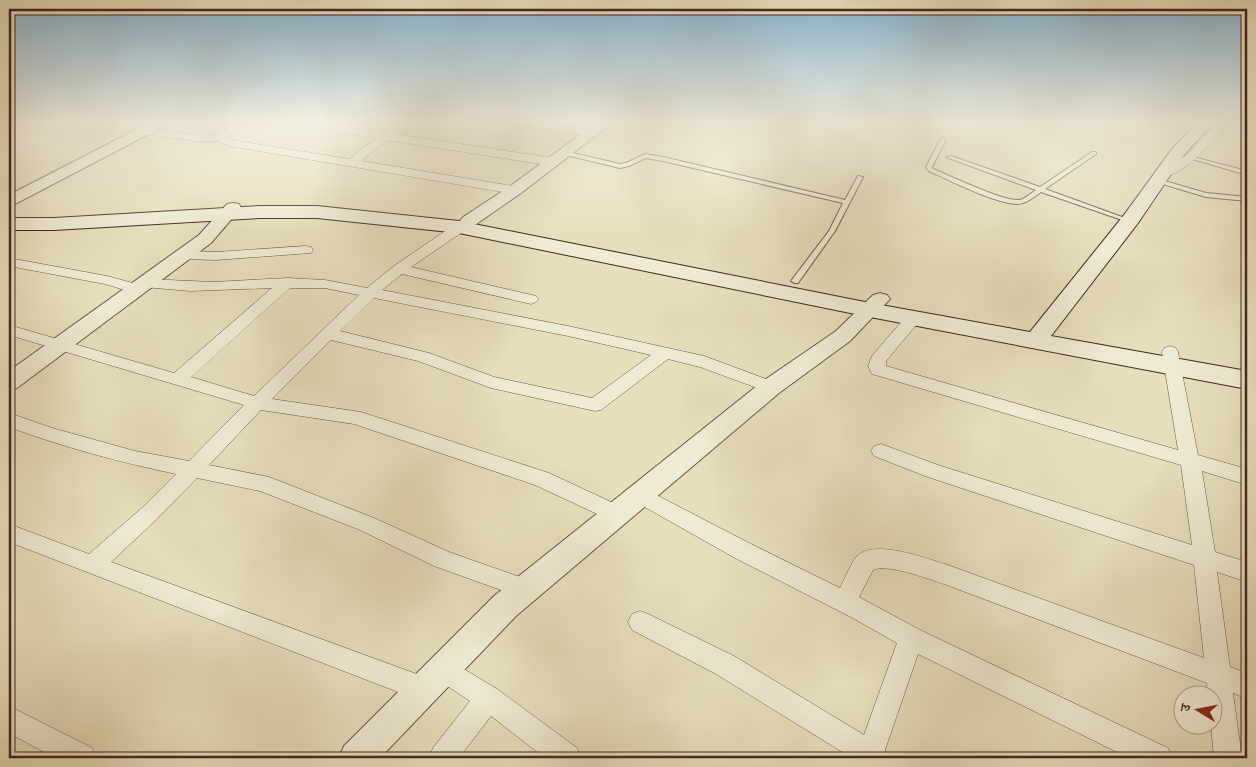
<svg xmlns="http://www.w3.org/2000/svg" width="1256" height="767" font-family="'IM FELL Great Primer','Noto Serif Devanagari',serif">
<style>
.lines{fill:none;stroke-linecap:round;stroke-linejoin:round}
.service-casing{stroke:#6a5648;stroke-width:2}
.minor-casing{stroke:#6a5648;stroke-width:1}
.tertiary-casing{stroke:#6a5648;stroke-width:2}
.secondary-casing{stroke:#412921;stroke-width:2}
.service{fill:#efead3;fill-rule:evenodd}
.minor{fill:#efead3;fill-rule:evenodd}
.tertiary{fill:#efead3;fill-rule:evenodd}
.secondary{fill:#efead3;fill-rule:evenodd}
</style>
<rect width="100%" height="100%" fill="#e7debc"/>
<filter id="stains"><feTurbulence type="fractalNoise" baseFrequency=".004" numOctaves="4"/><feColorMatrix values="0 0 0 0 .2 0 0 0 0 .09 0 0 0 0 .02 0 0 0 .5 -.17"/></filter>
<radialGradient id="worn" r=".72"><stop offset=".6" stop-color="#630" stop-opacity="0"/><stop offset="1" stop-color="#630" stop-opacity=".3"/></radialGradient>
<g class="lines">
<defs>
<path id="service" d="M 943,138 L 946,140 L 932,167 L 933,169 C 951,176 1002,201 1019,200 C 1025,199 1031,193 1036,190 L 946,157 L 951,156 L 1040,187 L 1092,152 L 1096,152 L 1096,154 L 1045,189 L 1133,221 L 1130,223 L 1128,222 L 1041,192 C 1034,197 1026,204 1017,204 C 994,203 951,181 929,171 L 926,167 L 940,140 Z
M 564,151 L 620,164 L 626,163 L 645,154 L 663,157 L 845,200 L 858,176 L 863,177 L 835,231 L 798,283 L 795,283 L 791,281 L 829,231 L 843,203 L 663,161 L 646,158 L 629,166 L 620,168 L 562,154 L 561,153 Z
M 1189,156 L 1247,171 L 1247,175 L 1189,158 Z
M 1158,179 L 1206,193 L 1247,197 L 1247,201 L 1206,197 L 1156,182 L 1155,181 Z"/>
<path id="minor" d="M 235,123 L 247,123 L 227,138 L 232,140 L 349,159 L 376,138 L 301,126 L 296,123 L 320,123 L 383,132 L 395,123 L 406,123 L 394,134 L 553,158 L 559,162 L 553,166 L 387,140 L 361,161 L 519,187 L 521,190 L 515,194 L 229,146 L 217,141 L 195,141 L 142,134 L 137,131 L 142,128 L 195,135 L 217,135 Z
M 514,123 L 541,123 L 592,130 L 598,133 L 592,136 L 519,126 Z
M 1217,123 L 1228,123 C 1217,137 1180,180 1161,176 L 1159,173 L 1161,170 L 1187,155 Z
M 469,217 L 474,218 L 476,221 L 474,224 L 411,267 L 536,296 L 539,299 L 536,302 L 531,304 L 402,274 L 382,290 L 568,326 L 704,356 L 777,383 L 780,387 L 777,391 L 771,393 L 700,367 L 668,359 L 601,410 L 595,411 L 491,388 L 418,361 L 331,340 L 272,399 L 361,412 L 549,473 L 624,508 L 627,514 L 624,520 L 617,523 L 610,520 L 535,485 L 354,424 L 261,410 L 209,465 L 269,477 L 374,518 L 449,552 L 534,582 L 537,589 L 534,596 L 526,599 L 434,566 L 360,530 L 260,491 L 197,478 L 157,519 L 111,562 L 433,680 L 437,689 L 433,698 L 424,702 L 9,542 L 9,524 L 89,554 L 143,507 L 176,474 C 119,462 63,447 9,427 L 9,413 L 52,428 L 135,451 L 189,461 L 244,405 L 9,335 L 9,325 L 174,373 L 272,288 L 190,291 L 144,287 L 146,289 L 143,292 L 138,294 L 105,284 L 9,266 L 9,258 L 107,276 L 140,285 L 139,283 L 141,280 L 146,279 L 213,282 L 288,278 L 325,280 L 367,288 L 394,266 L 464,218 ZM 290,288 L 325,288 L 359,295 L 254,396 L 191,377 ZM 374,298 L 568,336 L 651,355 L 592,398 L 494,377 L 429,353 L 340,331 Z
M 306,246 L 311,247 L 313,250 L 311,253 L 216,260 L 183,259 L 178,258 L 176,255 L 178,252 L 183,251 L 216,252 Z
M 914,313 L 920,314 L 922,318 L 886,361 L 886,366 L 1178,450 L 1162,352 L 1164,348 L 1170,346 L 1176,348 L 1178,352 L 1198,455 L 1247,469 L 1247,485 L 1202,471 L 1215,552 L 1247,562 L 1247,582 L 1217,572 L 1230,667 L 1247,673 L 1247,699 L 1233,693 L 1242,758 L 1214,758 L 1211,724 L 1214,724 L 1214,694 L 1208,694 L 1207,683 L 944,584 C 928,579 887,563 873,570 L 859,597 L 920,630 L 1168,748 L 1172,758 L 1129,758 L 918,654 L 885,750 L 889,758 L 852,758 L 716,674 L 632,630 L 628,622 L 632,614 L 640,611 L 648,614 L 734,656 L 864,735 L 897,643 L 849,616 L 735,558 L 634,501 L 631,495 L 634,489 L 641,487 L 751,544 L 840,588 C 845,579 850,564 857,556 C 875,539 924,558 945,564 L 1204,658 L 1194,565 L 925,476 L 874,456 L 871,451 L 874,446 L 881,444 L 938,465 L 1192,545 L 1181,465 L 872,374 L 868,366 L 872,356 L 908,314 Z
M 444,657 L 497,689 L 577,748 L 581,758 L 545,758 L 491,716 L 459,758 L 429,758 L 433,748 L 470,701 L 435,678 L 432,669 L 435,660 Z
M 9,706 L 92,748 L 96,758 L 55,758 L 9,733 Z"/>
<path id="tertiary" d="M 149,123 L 166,123 L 164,126 L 15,204 L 9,206 L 9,195 Z
M 596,123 L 612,123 L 521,193 L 475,225 L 469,226 L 463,225 L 460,221 L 463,217 L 509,187 Z
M 233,203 L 239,204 L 241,208 L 211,243 L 17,388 L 9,390 L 9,371 L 199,235 L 227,204 Z
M 880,293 L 887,295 L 890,299 L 850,341 L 779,393 L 516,616 L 380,758 L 339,758 L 344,746 L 494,596 L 763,381 L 836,331 L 873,295 Z"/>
<path id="secondary" d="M 1197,123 L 1213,123 L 1184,155 L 1138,223 L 1051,336 L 1247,371 L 1247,389 L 870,317 L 459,233 L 317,218 L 260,218 L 54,230 L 9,230 L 9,218 L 54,218 L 260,206 L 317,206 L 459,221 L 870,303 L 1030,332 L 1124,215 L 1172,149 Z"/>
</defs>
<use href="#service" class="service-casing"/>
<use href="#minor" class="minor-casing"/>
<use href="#tertiary" class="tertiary-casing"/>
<use href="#secondary" class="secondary-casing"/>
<use href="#service" class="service"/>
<use href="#minor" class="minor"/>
<use href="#tertiary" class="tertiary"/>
<use href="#secondary" class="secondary"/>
</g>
<linearGradient id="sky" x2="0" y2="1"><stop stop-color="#88b7d5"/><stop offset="0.53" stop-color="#f4f0e1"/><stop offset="1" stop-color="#f4f0e1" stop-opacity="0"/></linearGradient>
<rect width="1256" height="230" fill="url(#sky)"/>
<rect width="1256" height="767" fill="none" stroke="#e7debc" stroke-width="30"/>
<rect x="10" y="10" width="1236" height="747" fill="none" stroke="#412921" stroke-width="2.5"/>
<rect x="15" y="15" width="1226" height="737" fill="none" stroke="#412921"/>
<g transform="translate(1198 710) rotate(280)"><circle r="24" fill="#efead3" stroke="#a99d8c"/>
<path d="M0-4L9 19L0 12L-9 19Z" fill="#8f2418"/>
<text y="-8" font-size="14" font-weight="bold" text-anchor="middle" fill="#412921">उ</text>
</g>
<rect width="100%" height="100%" filter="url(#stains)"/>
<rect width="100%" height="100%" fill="url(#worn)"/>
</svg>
